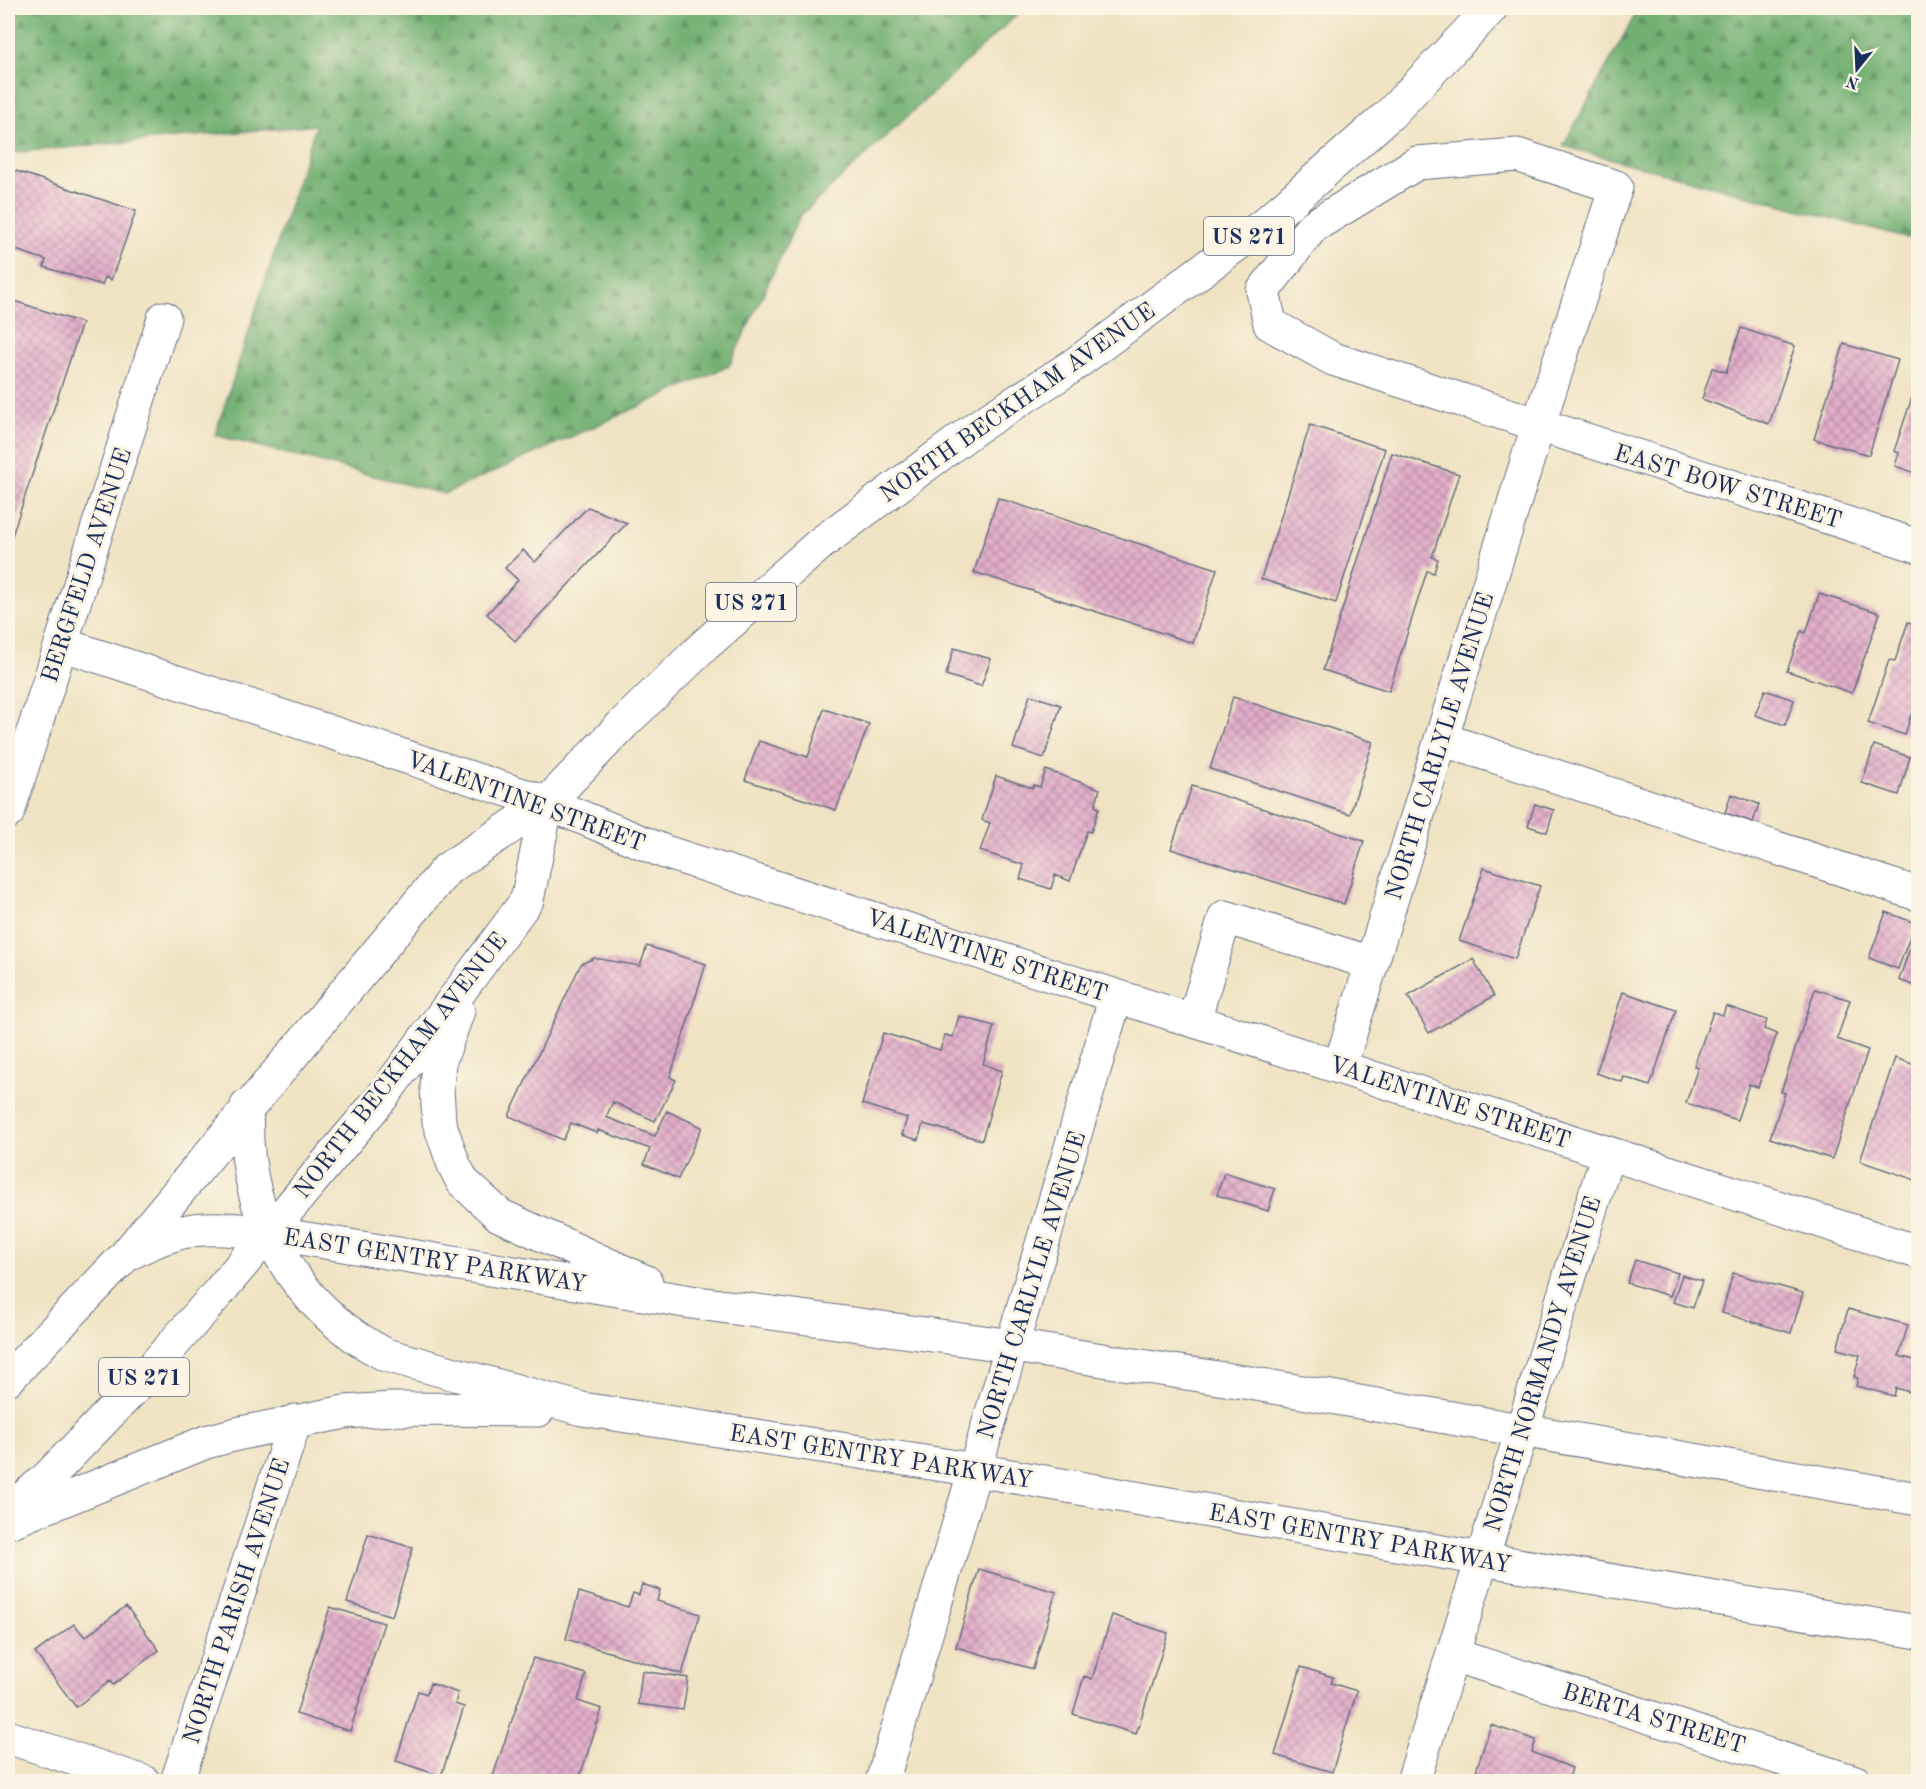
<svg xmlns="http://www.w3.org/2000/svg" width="1926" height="1789" font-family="'Old Standard TT',serif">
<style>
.forest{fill:url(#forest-firs);stroke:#467068;stroke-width:1.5}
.building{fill:url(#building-cross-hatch)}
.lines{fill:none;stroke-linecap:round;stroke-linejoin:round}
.minor-casing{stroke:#666e81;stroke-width:35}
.major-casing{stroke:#666e81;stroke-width:35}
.minor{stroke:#fff;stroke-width:33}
.major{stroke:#fff;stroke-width:33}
.labels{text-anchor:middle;stroke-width:6;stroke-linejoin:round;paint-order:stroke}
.shield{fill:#fcf5e5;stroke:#5e6a86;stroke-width:1.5}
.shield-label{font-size:22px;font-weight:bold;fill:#1b2f5e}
.street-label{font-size:24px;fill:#1b2f5e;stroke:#fcf5e5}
</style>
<defs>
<pattern id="forest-firs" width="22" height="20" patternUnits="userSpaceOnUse" patternTransform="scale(1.5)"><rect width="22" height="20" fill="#72b072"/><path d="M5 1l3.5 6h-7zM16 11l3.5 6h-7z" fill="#5d9061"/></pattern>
<pattern id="building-cross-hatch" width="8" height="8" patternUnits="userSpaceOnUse" patternTransform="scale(1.5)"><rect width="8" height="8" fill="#e3aeca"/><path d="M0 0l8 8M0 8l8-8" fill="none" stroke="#b78ea7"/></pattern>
</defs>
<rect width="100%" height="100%" fill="#fcf5e5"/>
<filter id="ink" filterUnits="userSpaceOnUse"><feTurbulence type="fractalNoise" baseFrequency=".0167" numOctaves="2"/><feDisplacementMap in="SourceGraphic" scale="12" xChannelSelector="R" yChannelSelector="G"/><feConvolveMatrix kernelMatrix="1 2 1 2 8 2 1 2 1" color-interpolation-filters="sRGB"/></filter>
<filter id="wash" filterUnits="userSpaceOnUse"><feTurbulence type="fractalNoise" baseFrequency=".008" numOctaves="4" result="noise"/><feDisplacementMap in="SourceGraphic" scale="24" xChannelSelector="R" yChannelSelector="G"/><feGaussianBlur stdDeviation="1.35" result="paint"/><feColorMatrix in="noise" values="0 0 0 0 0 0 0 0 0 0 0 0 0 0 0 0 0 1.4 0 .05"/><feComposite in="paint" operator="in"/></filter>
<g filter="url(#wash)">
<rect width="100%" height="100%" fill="#f0e3c3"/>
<path class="forest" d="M 8,8 L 1024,8 L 800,216 L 729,366 L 444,494 L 215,435 L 316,125 L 8,153 Z
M 1639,8 L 1918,8 L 1918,236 L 1905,238 L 1563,146 Z"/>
<g id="blocks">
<path class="building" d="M 16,171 L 136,211 L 111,280 L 105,277 L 102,285 L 44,267 L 46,260 L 13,249 L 8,242 L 8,176 Z
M 8,299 L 82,323 L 8,548 Z
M 1741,328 L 1795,346 L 1769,424 L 1702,399 L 1712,368 L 1726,372 Z
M 1844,344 L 1898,360 L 1869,455 L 1814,439 Z
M 1918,380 L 1918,474 L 1895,466 L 1899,453 L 1894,451 Z
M 1310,425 L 1385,449 L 1336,603 L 1261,579 Z
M 1392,453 L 1459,474 L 1432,557 L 1438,559 L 1434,573 L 1427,571 L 1389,691 L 1323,670 Z
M 998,498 L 1217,569 L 1193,643 L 974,572 Z
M 588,507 L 627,523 L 515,641 L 487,614 L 518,580 L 505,568 L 523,550 L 535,562 Z
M 1819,594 L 1880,613 L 1852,693 L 1787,671 L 1801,631 L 1806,633 Z
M 1908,622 L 1918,625 L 1918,717 L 1911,715 L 1905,735 L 1868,723 L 1889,660 L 1895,661 Z
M 954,648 L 991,659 L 981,686 L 946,675 Z
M 1765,690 L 1794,700 L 1785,725 L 1755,715 Z
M 1030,695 L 1061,705 L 1044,758 L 1013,748 Z
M 1233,697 L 1373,742 L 1350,814 L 1210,769 Z
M 824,709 L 869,724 L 836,810 L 745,780 L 759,741 L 808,757 Z
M 1874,745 L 1910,757 L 1899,795 L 1862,783 Z
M 1046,770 L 1100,789 L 1095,806 L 1099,808 L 1091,832 L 1087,831 L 1070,881 L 1055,875 L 1051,889 L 1020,879 L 1024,865 L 980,851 L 990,823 L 982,820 L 996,776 L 1033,788 L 1034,785 L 1040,787 Z
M 1192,786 L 1364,841 L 1344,904 L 1171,849 Z
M 1731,794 L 1759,804 L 1753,822 L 1725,813 Z
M 1535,804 L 1554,810 L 1547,832 L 1528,826 Z
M 1484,868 L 1540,886 L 1515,959 L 1459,941 Z
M 1886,912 L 1915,923 L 1898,969 L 1869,958 Z
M 1918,924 L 1918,987 L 1899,980 Z
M 647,946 L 706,964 L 670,1077 L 676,1080 L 655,1121 L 613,1102 L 606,1117 L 655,1136 L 667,1111 L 702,1127 L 678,1179 L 644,1164 L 650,1149 L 598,1130 L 597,1133 L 571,1123 L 563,1140 L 509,1116 L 581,964 L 594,958 L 640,966 Z
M 1473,959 L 1494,996 L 1429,1033 L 1408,996 Z
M 1815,989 L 1850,1000 L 1837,1039 L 1868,1050 L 1832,1159 L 1770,1138 L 1785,1093 L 1781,1092 Z
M 1623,992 L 1676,1010 L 1650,1086 L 1624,1077 L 1622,1082 L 1596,1073 Z
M 1726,1006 L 1767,1020 L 1764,1029 L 1777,1034 L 1758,1087 L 1749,1084 L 1737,1120 L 1686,1103 L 1698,1067 L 1694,1066 L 1713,1012 L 1723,1015 Z
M 959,1016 L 994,1026 L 983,1064 L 1002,1071 L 982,1140 L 923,1124 L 918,1140 L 902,1135 L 907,1118 L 862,1104 L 883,1033 L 940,1050 L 945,1035 L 953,1037 Z
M 1895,1058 L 1918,1066 L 1918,1181 L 1860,1161 Z
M 1224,1173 L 1275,1189 L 1268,1211 L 1217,1195 Z
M 1635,1260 L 1678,1273 L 1670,1296 L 1627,1283 Z
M 1733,1273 L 1803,1293 L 1791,1333 L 1722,1313 Z
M 1682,1275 L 1702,1281 L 1693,1308 L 1673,1302 Z
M 1848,1309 L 1908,1325 L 1899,1356 L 1918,1361 L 1918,1391 L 1914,1390 L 1913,1393 L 1896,1388 L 1894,1396 L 1856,1386 L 1858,1378 L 1854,1377 L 1860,1355 L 1837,1349 Z
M 368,1534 L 413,1548 L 392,1616 L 347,1602 Z
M 979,1569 L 1056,1592 L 1033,1669 L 956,1647 Z
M 642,1584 L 660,1590 L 657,1601 L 700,1614 L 682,1674 L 566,1639 L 579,1592 L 628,1607 L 633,1593 L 639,1595 Z
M 126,1606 L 159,1650 L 113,1685 L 110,1681 L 76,1707 L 35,1653 L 74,1624 L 85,1637 Z
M 330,1607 L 384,1623 L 350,1731 L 296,1714 Z
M 1112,1615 L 1168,1633 L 1136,1734 L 1073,1714 L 1084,1676 L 1092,1679 Z
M 533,1658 L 586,1674 L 578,1701 L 602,1709 L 578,1782 L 491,1782 Z
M 1301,1667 L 1333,1677 L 1331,1683 L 1357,1691 L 1332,1772 L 1275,1755 Z
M 642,1671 L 688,1678 L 683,1710 L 638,1704 Z
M 430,1683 L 458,1693 L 455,1704 L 464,1707 L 441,1776 L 396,1761 L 418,1691 L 427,1694 Z
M 1491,1725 L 1536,1740 L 1532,1752 L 1572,1768 L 1568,1782 L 1458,1782 L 1460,1776 L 1473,1780 Z"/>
</g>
</g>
<g filter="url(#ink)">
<use href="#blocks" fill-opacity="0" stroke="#666e81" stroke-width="1.5"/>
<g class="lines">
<defs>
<path id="minor" d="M 61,644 L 547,803 L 665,852 L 1918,1252
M 1441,739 L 1918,894
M 8,812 L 164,318
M 1194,1020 L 1225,917 L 1371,963
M 1340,1066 L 1538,426 L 1616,187 L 1517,155 L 1417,163 L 1312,227 L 1263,291 L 1270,324 L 1333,359 L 1918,546
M 1453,1655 L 1855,1782
M 8,1737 L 144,1782
M 177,1782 L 295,1421
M 882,1782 L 1116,996
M 1413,1782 L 1608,1153"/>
<path id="major" d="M 458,1011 L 439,1063 L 437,1087 L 439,1122 L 454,1165 L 463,1182 L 499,1215 L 646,1282
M 247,1106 C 241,1212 291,1306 386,1355 L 582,1409 L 976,1470 L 1482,1559 L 1918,1632
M 132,1252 C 188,1223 209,1227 270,1233 L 691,1302 L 1013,1346 L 1250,1383 L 1918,1499
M 8,1379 L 125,1256 L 447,869 L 547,803 L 623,724 L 705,645 L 821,543 L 977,427 L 1071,367 L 1266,223 L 1390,114 L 1491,8
M 8,1511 L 48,1477 L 139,1383 L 218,1293 L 382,1097 L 527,900 L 547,803
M 9,1522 L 206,1442 L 241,1433 L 345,1412 L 392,1409 L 538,1410"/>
</defs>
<use href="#minor" class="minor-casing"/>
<use href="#major" class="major-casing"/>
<use href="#minor" class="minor"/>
<use href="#major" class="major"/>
</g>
</g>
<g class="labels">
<g class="shield">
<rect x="1204" y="217" width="90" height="38" rx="4.5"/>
<rect x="706" y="583" width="90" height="38" rx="4.5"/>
<rect x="99" y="1358" width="90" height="38" rx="4.5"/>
</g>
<g class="shield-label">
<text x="1249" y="244">US 271</text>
<text x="751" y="610">US 271</text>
<text x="144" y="1385">US 271</text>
</g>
<g class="street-label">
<text transform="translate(1017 402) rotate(-35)" y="8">NORTH BECKHAM AVENUE</text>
<text transform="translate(1728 486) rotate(17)" y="8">EAST BOW STREET</text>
<text transform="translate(86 565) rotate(-72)" y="8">BERGFELD AVENUE</text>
<text transform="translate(1439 746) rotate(-73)" y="8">NORTH CARLYLE AVENUE</text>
<text transform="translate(526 801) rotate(20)" y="8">VALENTINE STREET</text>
<text transform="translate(987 955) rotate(18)" y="8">VALENTINE STREET</text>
<text transform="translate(400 1065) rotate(-52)" y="8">NORTH BECKHAM AVENUE</text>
<text transform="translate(1450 1102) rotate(18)" y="8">VALENTINE STREET</text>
<text transform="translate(435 1260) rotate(9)" y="8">EAST GENTRY PARKWAY</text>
<text transform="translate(1031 1285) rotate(-73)" y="8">NORTH CARLYLE AVENUE</text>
<text transform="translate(1542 1364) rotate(-73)" y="8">NORTH NORMANDY AVENUE</text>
<text transform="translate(881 1456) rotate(9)" y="8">EAST GENTRY PARKWAY</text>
<text transform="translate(1360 1538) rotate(10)" y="8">EAST GENTRY PARKWAY</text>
<text transform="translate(236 1601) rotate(-72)" y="8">NORTH PARISH AVENUE</text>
<text transform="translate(1654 1718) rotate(17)" y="8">BERTA STREET</text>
</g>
</g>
<rect width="1926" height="1789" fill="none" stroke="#fcf5e5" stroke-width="30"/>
<g transform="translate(1857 69) rotate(198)" stroke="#fcf5e5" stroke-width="4.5" paint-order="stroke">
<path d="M0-4.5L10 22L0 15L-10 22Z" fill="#1b2f5e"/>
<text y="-9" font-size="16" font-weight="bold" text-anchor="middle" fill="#1b2f5e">N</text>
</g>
</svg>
